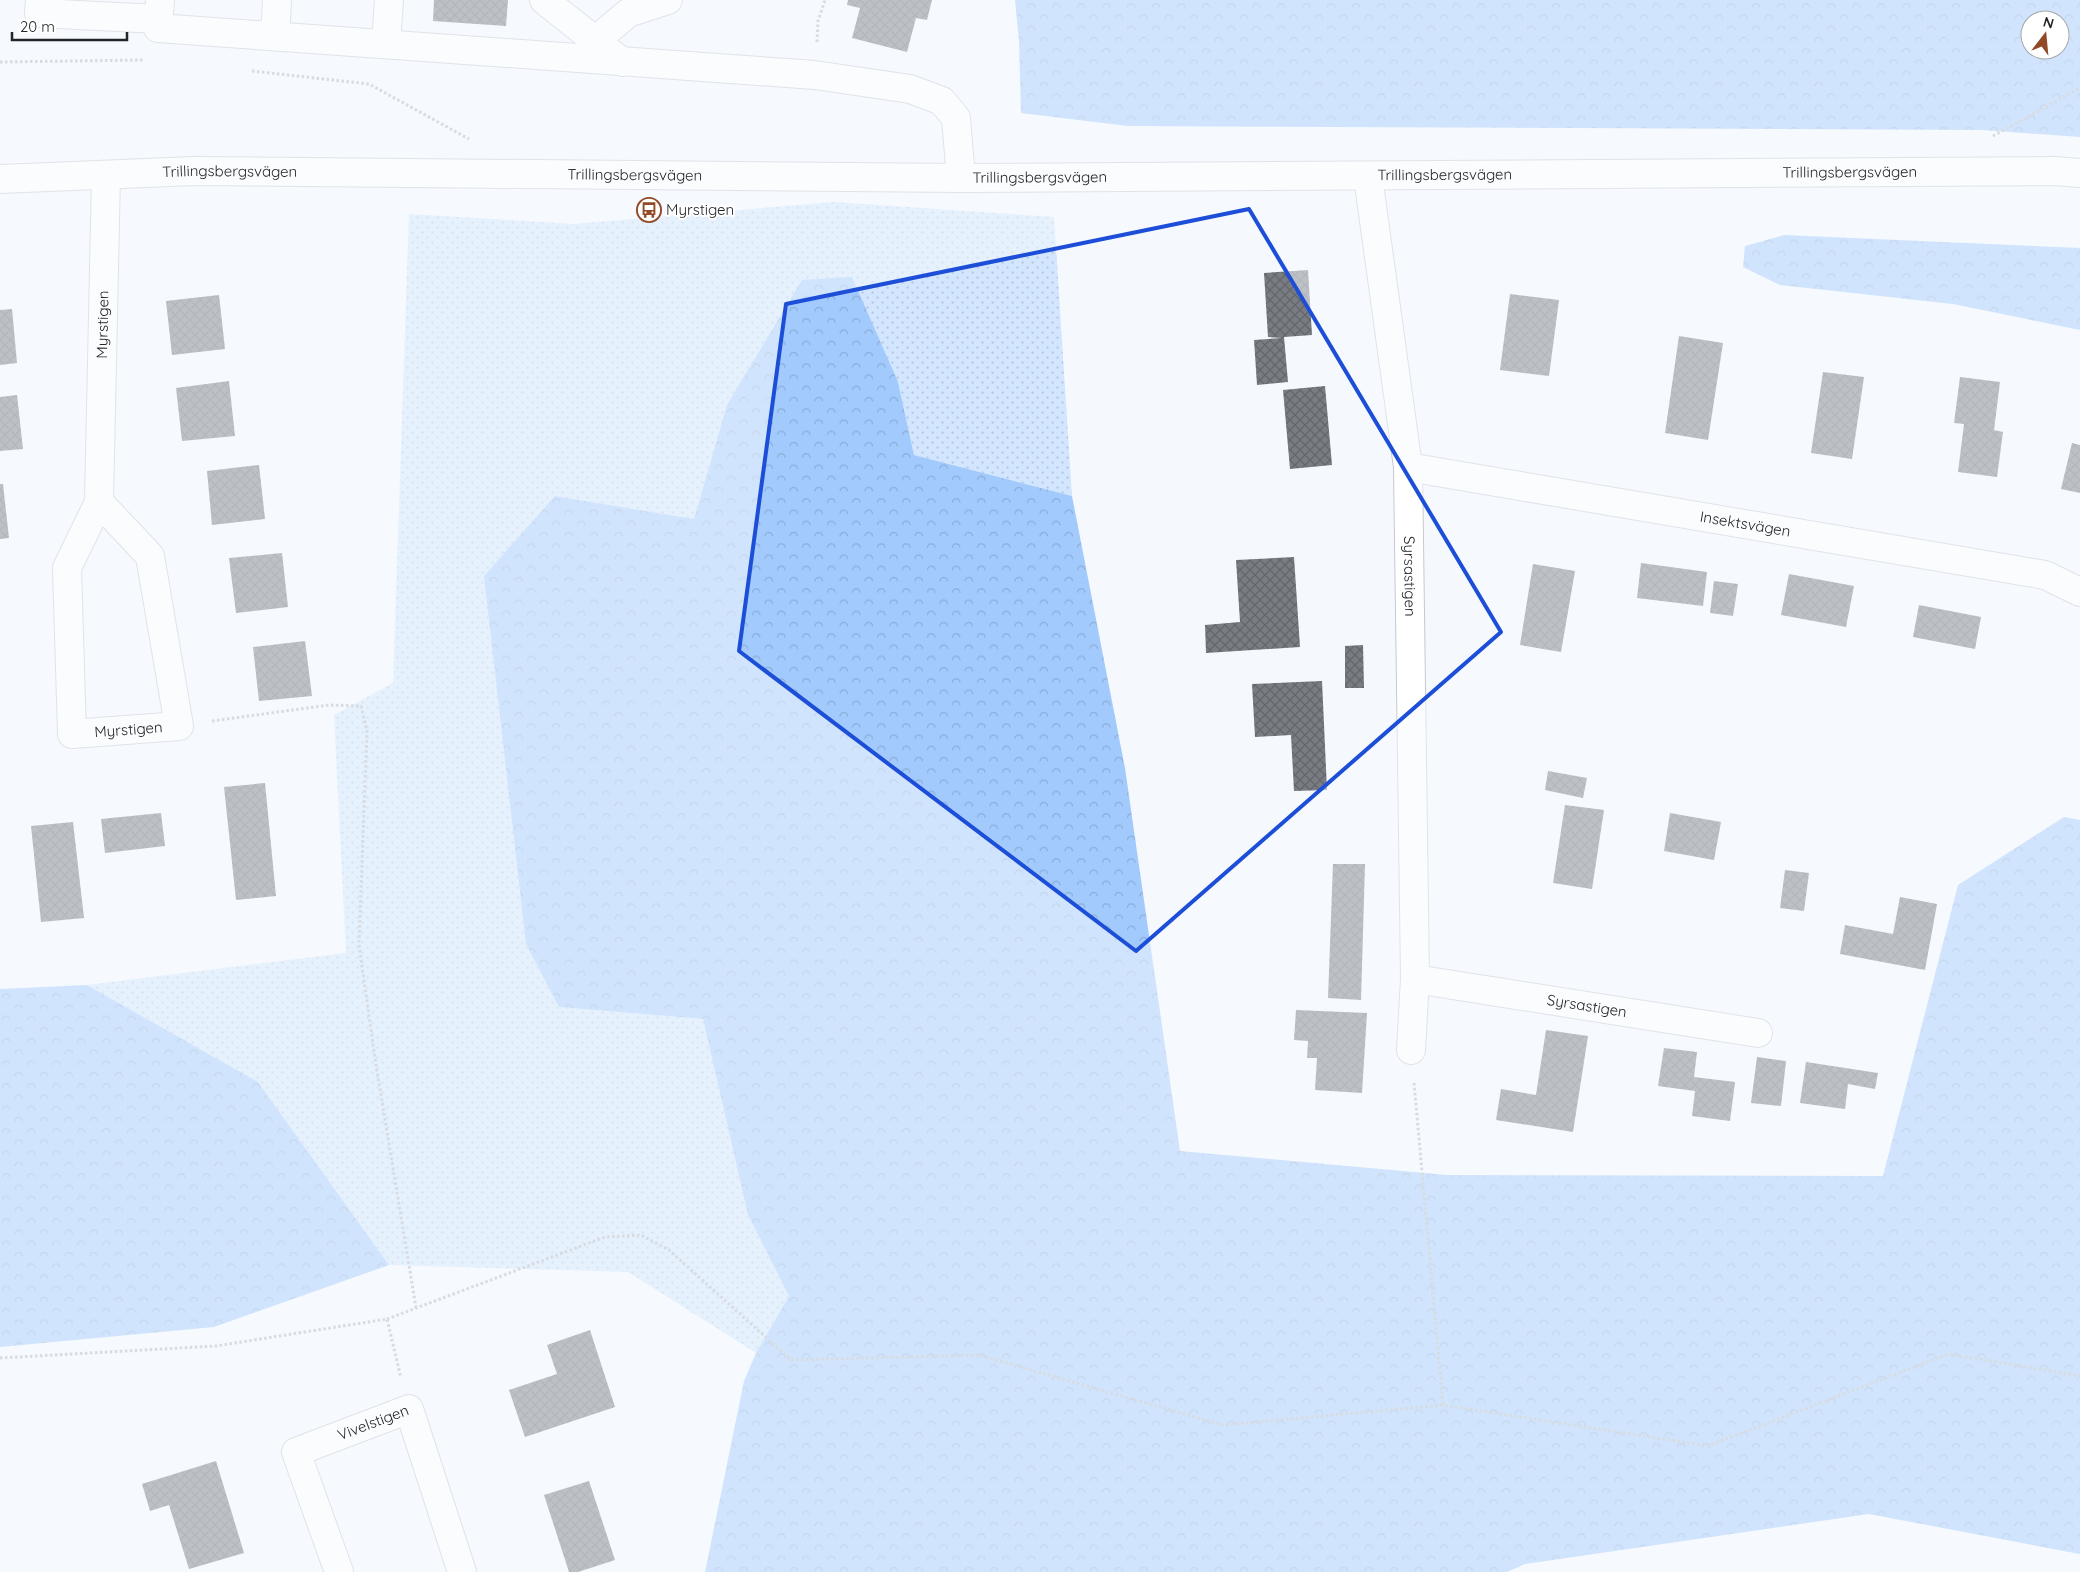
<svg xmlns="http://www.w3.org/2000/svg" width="2080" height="1572" font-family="Quicksand,sans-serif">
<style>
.grass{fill:url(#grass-dots)}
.forest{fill:url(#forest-crowns);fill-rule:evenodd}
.building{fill:url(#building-cross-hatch)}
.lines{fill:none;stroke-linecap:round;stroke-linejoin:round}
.minor-casing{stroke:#c4cad0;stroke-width:30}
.path{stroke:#b3b7bb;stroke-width:3;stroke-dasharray:2.5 2.5;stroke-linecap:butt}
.minor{stroke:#fff;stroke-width:28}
.marked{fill:none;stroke:#1d4ed8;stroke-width:4;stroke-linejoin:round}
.labels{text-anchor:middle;stroke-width:4;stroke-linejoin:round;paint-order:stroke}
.street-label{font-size:15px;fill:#232528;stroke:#fff}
.poi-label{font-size:15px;fill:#232528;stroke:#fff;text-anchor:start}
</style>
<defs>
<pattern id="grass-dots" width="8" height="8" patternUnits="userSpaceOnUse" patternTransform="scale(1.25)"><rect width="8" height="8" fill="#d3e6ff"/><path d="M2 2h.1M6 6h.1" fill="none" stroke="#b5c5db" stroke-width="1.8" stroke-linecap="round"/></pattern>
<pattern id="forest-crowns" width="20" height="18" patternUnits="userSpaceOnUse" patternTransform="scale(1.25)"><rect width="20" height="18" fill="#a2cafc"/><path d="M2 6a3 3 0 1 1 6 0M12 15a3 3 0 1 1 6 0" fill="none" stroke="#8badd8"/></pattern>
<pattern id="building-cross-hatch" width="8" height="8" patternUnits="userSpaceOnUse" patternTransform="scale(1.25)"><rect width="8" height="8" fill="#797d83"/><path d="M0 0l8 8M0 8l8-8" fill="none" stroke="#63666b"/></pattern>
</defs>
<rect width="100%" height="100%" fill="#f5f9fe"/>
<path class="grass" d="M 834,202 L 1054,217 L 1072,496 L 914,455 L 898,382 L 727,405 L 694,519 L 555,496 L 559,1007 L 703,1019 L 748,1215 L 789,1296 L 756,1353 L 628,1272 L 389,1265 L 258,1082 L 87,985 L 346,953 L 334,715 L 393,683 L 409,214 L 574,224 Z"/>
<path class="forest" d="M 1015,0 L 2080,0 L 2080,137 L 1981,130 L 1128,126 L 1021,113 L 1019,41 ZM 2030,20 L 2060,20 L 2060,50 L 2030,50 Z
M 1784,235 L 2080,248 L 2080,330 L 1953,304 L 1780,285 L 1743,267 L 1745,246 Z
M 852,277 L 898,382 L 914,455 L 1072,496 L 1125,768 L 1180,1151 L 1447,1175 L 1883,1176 L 1958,885 L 2064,817 L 2080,820 L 2080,1554 L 1869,1514 L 1525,1564 L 1507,1572 L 705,1572 L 744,1381 L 756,1353 L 789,1296 L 748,1215 L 703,1019 L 559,1007 L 526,944 L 484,576 L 555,496 L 694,519 L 727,405 L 802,280 Z
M 87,985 L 258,1082 L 389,1265 L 214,1327 L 0,1347 L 0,989 Z"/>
<path class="building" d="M 434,0 L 508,0 L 506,26 L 433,21 Z
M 848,0 L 932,0 L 927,20 L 916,18 L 907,52 L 852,38 L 860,8 L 847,5 Z
M 1308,270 L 1312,335 L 1284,337 L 1288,382 L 1257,385 L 1254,340 L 1282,338 L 1268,337 L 1264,273 Z
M 1510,294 L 1559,300 L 1549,376 L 1500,370 Z
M 219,295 L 225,349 L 172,355 L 166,301 Z
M 12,309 L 17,363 L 0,365 L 0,310 Z
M 1679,336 L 1723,343 L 1708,440 L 1665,433 Z
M 1823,372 L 1864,377 L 1852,459 L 1811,453 Z
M 1960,377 L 2000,382 L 1994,430 L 2003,432 L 1997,477 L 1958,472 L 1964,424 L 1954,423 Z
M 229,381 L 235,436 L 182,441 L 176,388 Z
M 1325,386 L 1332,465 L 1290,469 L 1283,390 Z
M 17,395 L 23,449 L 0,451 L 0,397 Z
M 2072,443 L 2080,445 L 2080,493 L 2061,489 Z
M 259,465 L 265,519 L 212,525 L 207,471 Z
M 0,484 L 3,484 L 9,538 L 0,539 Z
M 282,553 L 288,607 L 236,613 L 229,558 Z
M 1294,557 L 1300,647 L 1206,653 L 1205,625 L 1240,622 L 1236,560 Z
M 1641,563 L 1707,572 L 1703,606 L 1637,598 Z
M 1533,564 L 1575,571 L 1561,652 L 1520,645 Z
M 1789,574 L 1854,586 L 1846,627 L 1781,615 Z
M 1714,581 L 1738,584 L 1733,616 L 1710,613 Z
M 1919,605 L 1981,617 L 1975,649 L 1913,637 Z
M 305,641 L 312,696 L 259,701 L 253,647 Z
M 1363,645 L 1364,688 L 1345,688 L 1345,646 Z
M 1322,681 L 1327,790 L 1294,791 L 1291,735 L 1255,737 L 1252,684 Z
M 1548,771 L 1587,778 L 1583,798 L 1545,790 Z
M 265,783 L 276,896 L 236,900 L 224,787 Z
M 1565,805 L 1604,810 L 1592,889 L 1553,883 Z
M 161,813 L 165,846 L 105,853 L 101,819 Z
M 1670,813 L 1721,822 L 1714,860 L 1664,851 Z
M 73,822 L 84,918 L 41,922 L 31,826 Z
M 1333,864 L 1365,864 L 1361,1000 L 1328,998 Z
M 1785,870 L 1809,873 L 1804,911 L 1780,908 Z
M 1900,897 L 1937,904 L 1925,970 L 1840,954 L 1845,925 L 1893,934 Z
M 1296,1010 L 1367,1013 L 1362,1093 L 1315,1090 L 1317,1058 L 1307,1058 L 1308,1041 L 1294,1040 Z
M 1546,1030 L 1588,1036 L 1573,1132 L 1496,1120 L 1501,1089 L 1536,1095 Z
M 1664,1048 L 1697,1052 L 1694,1077 L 1735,1082 L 1730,1121 L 1692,1116 L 1695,1091 L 1658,1086 Z
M 1757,1057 L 1786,1061 L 1781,1106 L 1751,1103 Z
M 1806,1062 L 1878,1073 L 1875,1089 L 1848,1084 L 1845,1109 L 1800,1103 Z
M 590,1330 L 615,1407 L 525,1437 L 509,1390 L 557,1374 L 547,1345 Z
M 216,1461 L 244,1553 L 189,1569 L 169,1505 L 150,1511 L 142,1484 Z
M 589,1481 L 615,1560 L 578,1572 L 569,1572 L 544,1495 Z"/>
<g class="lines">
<defs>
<g id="minor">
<path d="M 40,0 L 39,13 L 158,19"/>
<path d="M 160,0 L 158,28 L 815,75 L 910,89 L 942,101 L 956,118 L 961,178"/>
<path d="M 544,0 L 622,62"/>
<path d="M 275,36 L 277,0"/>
<path d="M 595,41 L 628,13 L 668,0"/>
<path d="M 386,44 L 389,0"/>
<path id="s1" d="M 1368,177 L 1408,467 L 1415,979 L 1411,1050"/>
<path id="s2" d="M 0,179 L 194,171 L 961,178 L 2055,171 L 2080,173"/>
<path id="s3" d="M 1408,467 L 2045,575 L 2080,592"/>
<path id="s4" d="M 99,502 L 67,568 L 72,734 L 179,726 L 150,556 L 99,502 L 106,176"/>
<path id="s5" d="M 1415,979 L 1758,1033"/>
<path id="s6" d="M 339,1572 L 296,1452 L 409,1409 L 462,1572"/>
</g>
</defs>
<use href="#minor" class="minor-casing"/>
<path class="path" d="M 817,42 L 818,21 L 825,0
M 0,62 L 144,60
M 252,71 L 369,84 L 469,139
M 1993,136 L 2080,88
M 212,721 L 329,705 L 361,706 L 367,731 L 359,945 L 376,1065 L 416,1308
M 1414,1083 L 1443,1405
M 387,1319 L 605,1237 L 641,1235 L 669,1250 L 791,1360 L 979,1355 L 1223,1425 L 1443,1405 L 1708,1446 L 1948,1354 L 2080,1376
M 0,1358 L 216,1346 L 387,1319 L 401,1378"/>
<use href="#minor" class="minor"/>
</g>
<path d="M0 0H2080V1572H0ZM 1249,209 L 1501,632 L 1136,951 L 739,651 L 786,304 Z" fill="#f5f9fe" fill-opacity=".55" fill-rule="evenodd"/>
<path class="marked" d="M 1249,209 L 1501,632 L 1136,951 L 739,651 L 786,304 Z"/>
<defs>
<symbol id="bus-ring" viewBox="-11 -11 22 22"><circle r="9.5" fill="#fff" stroke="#914927" stroke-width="1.5"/><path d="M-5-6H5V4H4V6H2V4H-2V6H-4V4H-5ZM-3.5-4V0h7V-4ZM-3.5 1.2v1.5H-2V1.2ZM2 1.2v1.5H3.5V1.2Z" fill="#914927"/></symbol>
</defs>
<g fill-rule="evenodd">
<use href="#bus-ring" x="635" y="196" width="28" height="28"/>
</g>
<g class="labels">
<g class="street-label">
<text dy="5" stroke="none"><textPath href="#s2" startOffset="230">Trillingsbergsvägen</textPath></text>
<text dy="5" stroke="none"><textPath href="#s2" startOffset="1850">Trillingsbergsvägen</textPath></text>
<text dy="5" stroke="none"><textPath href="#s2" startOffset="635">Trillingsbergsvägen</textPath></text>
<text dy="5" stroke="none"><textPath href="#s2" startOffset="1445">Trillingsbergsvägen</textPath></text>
<text dy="5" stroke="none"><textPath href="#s2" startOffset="1040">Trillingsbergsvägen</textPath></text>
<text dy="5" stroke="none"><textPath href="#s4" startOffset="771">Myrstigen</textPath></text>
<text dy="5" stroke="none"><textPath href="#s3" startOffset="342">Insektsvägen</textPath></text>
<text dy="5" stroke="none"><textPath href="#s1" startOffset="402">Syrsastigen</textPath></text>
<text dy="5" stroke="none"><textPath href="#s4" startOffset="296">Myrstigen</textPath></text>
<text dy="5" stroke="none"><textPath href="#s5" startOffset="174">Syrsastigen</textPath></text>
<text dy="5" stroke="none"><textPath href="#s6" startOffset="210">Vivelstigen</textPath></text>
</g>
<g class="poi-label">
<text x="666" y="215">Myrstigen</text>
</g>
</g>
<g transform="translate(2045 35) rotate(16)"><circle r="24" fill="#ffffff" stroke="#a7a8a9"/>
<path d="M0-4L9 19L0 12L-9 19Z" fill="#914927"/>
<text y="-8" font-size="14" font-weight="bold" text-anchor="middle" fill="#232528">N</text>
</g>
<path d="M12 32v8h115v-8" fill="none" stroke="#232528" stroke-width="2.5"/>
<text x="20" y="32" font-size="15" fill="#232528" stroke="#ffffff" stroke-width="4" paint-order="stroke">20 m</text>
</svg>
